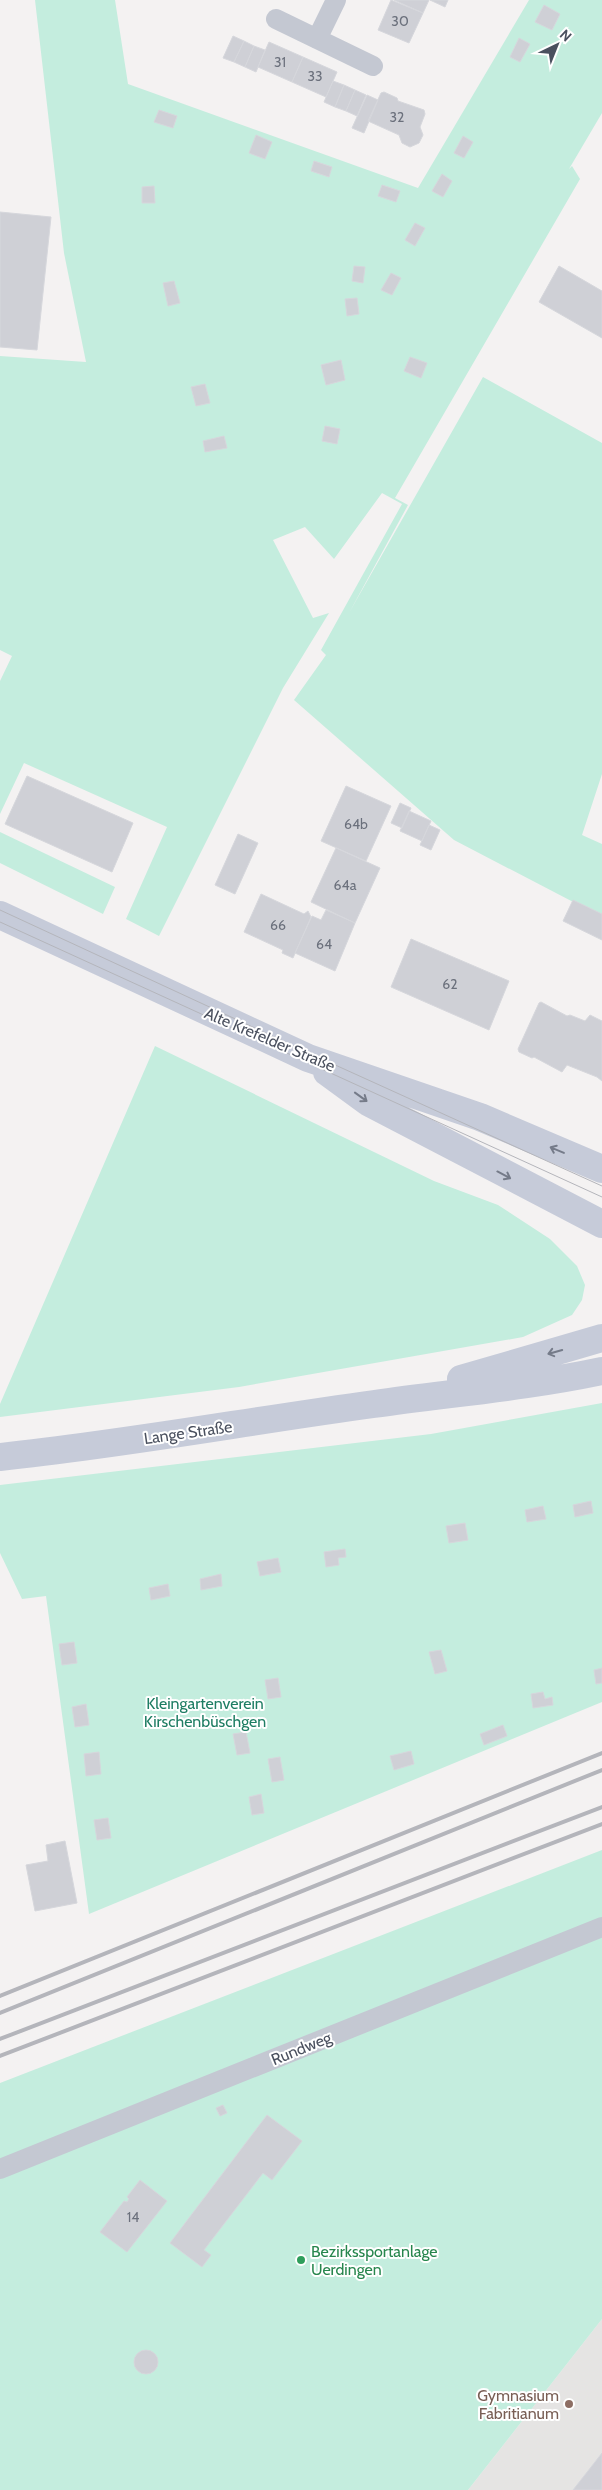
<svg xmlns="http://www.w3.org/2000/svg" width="602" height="2490" font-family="Cabin,sans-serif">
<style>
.education{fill:#e5e4e3}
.green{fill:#c4edde}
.building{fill:#cfd0d6;stroke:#d6d7dc}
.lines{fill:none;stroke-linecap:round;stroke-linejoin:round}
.street{stroke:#c4c8d2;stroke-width:20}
.secondary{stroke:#c6cbd9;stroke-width:28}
.tram{stroke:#b4b5bb;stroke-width:1}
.rail{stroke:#b4b5bb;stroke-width:4}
.oneway{stroke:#757b89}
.leisure-dot{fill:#2e9e5b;stroke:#fff;stroke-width:2}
.education-dot{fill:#8d6e63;stroke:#fff;stroke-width:2}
.labels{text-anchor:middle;stroke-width:4;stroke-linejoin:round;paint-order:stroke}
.number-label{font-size:14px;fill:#6b707c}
.street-label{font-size:16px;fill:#4a505e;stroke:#fff}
.park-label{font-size:16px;fill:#1e7d63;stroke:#fff}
.leisure-label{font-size:16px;fill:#27864d;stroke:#fff;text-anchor:start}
.education-label{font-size:16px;fill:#785e54;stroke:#fff;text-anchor:end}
</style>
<rect width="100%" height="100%" fill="#f4f2f2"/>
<path class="education" d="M 602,2319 L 602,2490 L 468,2490 Z"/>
<path class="green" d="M 35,0 L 115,0 L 128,84 L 418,188 L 529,0 L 602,0 L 602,113 L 569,169 L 572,166 L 580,179 L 395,498 L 408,505 L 349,613 L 483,377 L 602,443 L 602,774 L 582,835 L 602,844 L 602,917 L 454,840 L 294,700 L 326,655 L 321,650 L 402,504 L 382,493 L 334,559 L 305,527 L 273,540 L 313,618 L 329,613 L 283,688 L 159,936 L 126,919 L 167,827 L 24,763 L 0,814 L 0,681 L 12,656 L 0,650 L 0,356 L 86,362 L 64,253 Z
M 0,832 L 115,887 L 103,914 L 0,863 Z
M 155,1046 L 434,1181 L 498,1205 L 550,1239 L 577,1266 L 585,1285 L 582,1300 L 572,1315 L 523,1337 L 239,1387 L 0,1417 L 0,1404 Z
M 602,1403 L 602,1702 L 89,1914 L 46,1596 L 22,1599 L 0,1553 L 0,1485 L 431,1434 Z
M 602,1850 L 602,2319 L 468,2490 L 0,2490 L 0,2083 Z"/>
<path class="building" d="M 391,0 L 423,13 L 409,43 L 378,30 Z
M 394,0 L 429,0 L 423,13 Z
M 430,0 L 448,0 L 445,7 Z
M 544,5 L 560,14 L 552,30 L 535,22 Z
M 233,36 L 244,41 L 234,62 L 223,58 Z
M 519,38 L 530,44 L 520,62 L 510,57 Z
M 244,41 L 254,46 L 245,67 L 234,62 Z
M 269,42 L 303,57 L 292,82 L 258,67 Z
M 254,46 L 265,50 L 256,72 L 245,67 Z
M 303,57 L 337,72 L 326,97 L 292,82 Z
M 333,81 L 344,85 L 335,107 L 324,102 Z
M 344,85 L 355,90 L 346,111 L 335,107 Z
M 355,90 L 366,95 L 357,116 L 346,111 Z
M 384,92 L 397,98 L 398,101 L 424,110 L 425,114 L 420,127 L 423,135 L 419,143 L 410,147 L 402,143 L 399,135 L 368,121 L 381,93 Z
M 367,95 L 378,100 L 364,133 L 352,128 Z
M 159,110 L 177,116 L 173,128 L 154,122 Z
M 256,135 L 272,142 L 265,159 L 249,153 Z
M 463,136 L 473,142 L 464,158 L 454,153 Z
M 314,161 L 332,167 L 329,177 L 311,171 Z
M 442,174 L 452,181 L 443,197 L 432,191 Z
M 382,185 L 400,191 L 396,202 L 378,196 Z
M 154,186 L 155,203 L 142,203 L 142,187 Z
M 0,212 L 51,217 L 37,350 L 0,347 Z
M 415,223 L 425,228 L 415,246 L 405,240 Z
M 354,266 L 365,267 L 363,283 L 352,281 Z
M 559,266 L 602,291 L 602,338 L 539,302 Z
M 391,273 L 401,278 L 392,295 L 381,290 Z
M 174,281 L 180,303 L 168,306 L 163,283 Z
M 357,298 L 359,314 L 347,316 L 345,299 Z
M 410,357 L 427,363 L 421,378 L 404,371 Z
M 341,360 L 345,380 L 326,385 L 321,365 Z
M 205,384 L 210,403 L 196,406 L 191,387 Z
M 325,426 L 340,429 L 337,444 L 322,441 Z
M 224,436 L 227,448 L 205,452 L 203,441 Z
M 27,776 L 133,823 L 112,872 L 5,824 Z
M 346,786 L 391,806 L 366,861 L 321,841 Z
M 400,803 L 411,808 L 402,828 L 391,823 Z
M 409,811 L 431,821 L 422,841 L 400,831 Z
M 429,825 L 440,830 L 431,850 L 420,845 Z
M 238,834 L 258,843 L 235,894 L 215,885 Z
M 336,848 L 380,868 L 355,923 L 311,902 Z
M 261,894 L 304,914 L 308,911 L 311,917 L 293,958 L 282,953 L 283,950 L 244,932 Z
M 573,900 L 602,914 L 602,940 L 563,921 Z
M 326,910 L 355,923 L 335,971 L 295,953 L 312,916 L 321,920 Z
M 411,939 L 509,981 L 489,1030 L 391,987 Z
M 541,1002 L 567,1016 L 570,1015 L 585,1021 L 590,1015 L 602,1021 L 602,1081 L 597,1077 L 567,1065 L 562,1072 L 534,1057 L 532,1058 L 519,1052 L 518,1049 L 539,1003 Z
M 591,1501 L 593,1513 L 575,1517 L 573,1505 Z
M 543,1506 L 546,1519 L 527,1522 L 525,1510 Z
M 465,1523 L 468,1540 L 449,1543 L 446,1526 Z
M 345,1549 L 346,1557 L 338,1558 L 339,1565 L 326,1567 L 324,1552 Z
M 278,1558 L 281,1572 L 260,1576 L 257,1562 Z
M 221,1574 L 222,1586 L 201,1590 L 200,1579 Z
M 168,1584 L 170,1596 L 151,1600 L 149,1588 Z
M 74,1642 L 77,1663 L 62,1665 L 59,1644 Z
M 441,1650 L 447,1671 L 435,1674 L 429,1652 Z
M 602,1668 L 602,1683 L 596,1684 L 594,1670 Z
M 278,1678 L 281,1697 L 268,1699 L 265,1680 Z
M 543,1692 L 545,1699 L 552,1697 L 553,1705 L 533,1708 L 531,1694 Z
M 86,1704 L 89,1725 L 75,1727 L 72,1707 Z
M 503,1725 L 507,1736 L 484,1745 L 480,1734 Z
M 246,1732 L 250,1753 L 237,1755 L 233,1734 Z
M 411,1751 L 414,1764 L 394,1770 L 390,1756 Z
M 99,1752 L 101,1774 L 86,1776 L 84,1754 Z
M 280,1757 L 284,1780 L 272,1782 L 268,1759 Z
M 261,1794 L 264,1813 L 252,1815 L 249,1797 Z
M 108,1818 L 111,1838 L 97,1840 L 94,1820 Z
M 65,1841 L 77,1903 L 35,1911 L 26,1865 L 48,1861 L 46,1845 Z
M 223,2105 L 227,2113 L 220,2116 L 216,2108 Z
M 267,2115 L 302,2141 L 272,2180 L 263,2173 L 204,2250 L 211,2255 L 202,2267 L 170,2243 Z
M 140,2180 L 167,2201 L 127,2252 L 100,2232 L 124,2201 L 127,2202 L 129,2199 L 127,2197 Z
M134 2362a12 12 0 1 1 24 0a12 12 0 1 1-24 0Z
M 602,2453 L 602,2490 L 573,2490 Z"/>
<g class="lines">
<path class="street" d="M 276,19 L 373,66
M 317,39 L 336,0
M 0,2169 L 602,1927"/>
<path class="secondary" d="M 0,915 L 308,1058 L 480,1117 L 602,1169
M 327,1072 L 368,1102 L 602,1224
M 461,1379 L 602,1338
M 0,1457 C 125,1444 249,1421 374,1404 C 450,1393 527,1387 602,1371"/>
<path class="tram" d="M 0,910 L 311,1054 L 602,1186
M 0,922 L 602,1197"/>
<path class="rail" d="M 0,1996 L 602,1753
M 0,2013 L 602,1770
M 0,2039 L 602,1807
M 0,2056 L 602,1824"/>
</g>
<defs><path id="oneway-shaft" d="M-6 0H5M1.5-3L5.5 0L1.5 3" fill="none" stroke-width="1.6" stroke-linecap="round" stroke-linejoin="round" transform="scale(1.25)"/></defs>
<g class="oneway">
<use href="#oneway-shaft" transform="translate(361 1097) rotate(36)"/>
<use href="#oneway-shaft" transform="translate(557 1150) rotate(-157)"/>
<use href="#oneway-shaft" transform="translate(504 1175) rotate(28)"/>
<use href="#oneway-shaft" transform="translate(555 1352) rotate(164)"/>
</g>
<circle class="leisure-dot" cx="301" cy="2260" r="5"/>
<circle class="education-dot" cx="569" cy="2404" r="5"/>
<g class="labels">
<g class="number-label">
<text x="400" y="26">30</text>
<text x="280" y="67">31</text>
<text x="315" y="81">33</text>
<text x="397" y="122">32</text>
<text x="356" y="829">64b</text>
<text x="345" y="890">64a</text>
<text x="278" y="930">66</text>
<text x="324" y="949">64</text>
<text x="450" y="989">62</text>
<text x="133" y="2222">14</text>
</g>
<g class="street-label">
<text transform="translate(270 1039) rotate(23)" y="6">Alte Krefelder Straße</text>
<text transform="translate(188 1432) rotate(-8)" y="6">Lange Straße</text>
<text transform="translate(301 2048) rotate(-22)" y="6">Rundweg</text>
</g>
<g class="park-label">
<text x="205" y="1709">Kleingartenverein<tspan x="205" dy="18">Kirschenbüschgen</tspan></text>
</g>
<g class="leisure-label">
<text x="311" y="2257">Bezirkssportanlage<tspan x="311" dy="18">Uerdingen</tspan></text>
</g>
<g class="education-label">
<text x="559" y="2401">Gymnasium<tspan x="559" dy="18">Fabritianum</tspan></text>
</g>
</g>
<g transform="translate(557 45) rotate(43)" stroke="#ffffff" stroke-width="4" paint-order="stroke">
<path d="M0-4L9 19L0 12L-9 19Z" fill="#4a505e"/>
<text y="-8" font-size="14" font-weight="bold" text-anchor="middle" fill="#4a505e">N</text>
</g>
</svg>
